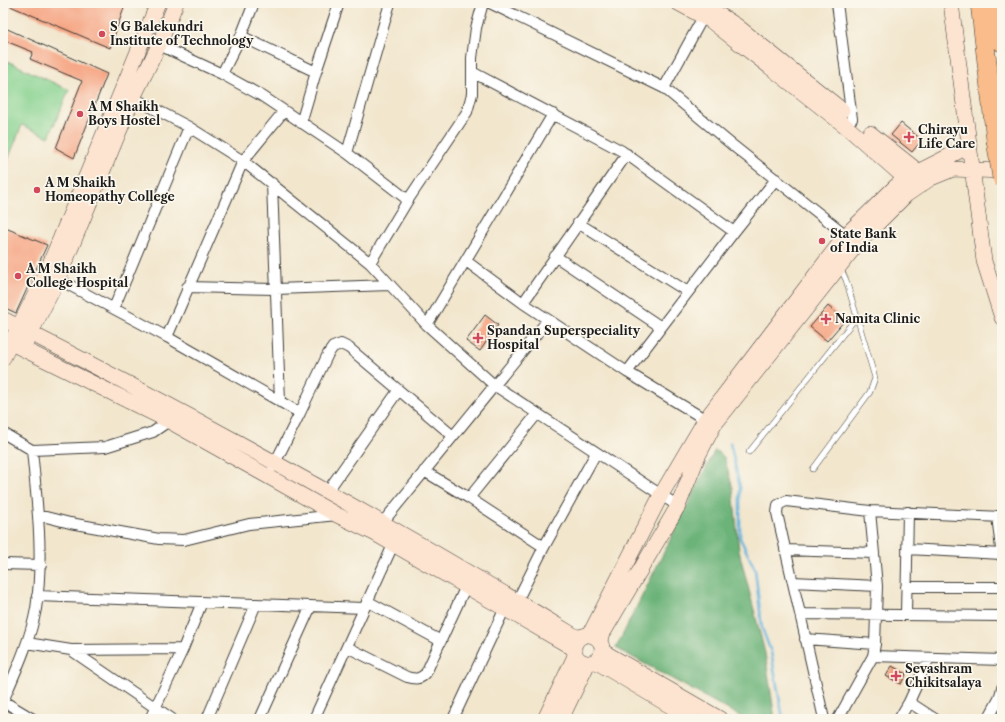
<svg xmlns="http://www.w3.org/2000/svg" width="1005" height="722" font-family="'Libre Caslon Text',serif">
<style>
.green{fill:#85d18e;stroke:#507655}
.forest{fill:#6cb379;stroke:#44684a}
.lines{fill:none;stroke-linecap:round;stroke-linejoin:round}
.stream{stroke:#65b4df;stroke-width:2.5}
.building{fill:#f5a380}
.lane-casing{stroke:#3c3a37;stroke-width:6}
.street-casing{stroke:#3c3a37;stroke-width:12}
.secondary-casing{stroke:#3c3a37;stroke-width:16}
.highway-casing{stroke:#3c3a37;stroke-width:20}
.lane{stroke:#fff;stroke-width:5}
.street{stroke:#fff;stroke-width:10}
.secondary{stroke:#fde4d0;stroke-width:15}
.highway{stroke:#f9bc8a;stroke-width:19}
.highway-bridge-casing{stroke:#3c3a37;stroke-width:20;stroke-linecap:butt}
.highway-bridge{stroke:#f9bc8a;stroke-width:19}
.poi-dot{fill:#d1495b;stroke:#fbf7ec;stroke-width:1.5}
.labels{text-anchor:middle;stroke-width:3.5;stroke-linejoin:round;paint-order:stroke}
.poi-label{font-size:12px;font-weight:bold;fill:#1c1c1c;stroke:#fbf7ec;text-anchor:start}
</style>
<rect width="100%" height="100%" fill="#fbf7ec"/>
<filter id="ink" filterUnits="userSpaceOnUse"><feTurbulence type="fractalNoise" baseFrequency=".025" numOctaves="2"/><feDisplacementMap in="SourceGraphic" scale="8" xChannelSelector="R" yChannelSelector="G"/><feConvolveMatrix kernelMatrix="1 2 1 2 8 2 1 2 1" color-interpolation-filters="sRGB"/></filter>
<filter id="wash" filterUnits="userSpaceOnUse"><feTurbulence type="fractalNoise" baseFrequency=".012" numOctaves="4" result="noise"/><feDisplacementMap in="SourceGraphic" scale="16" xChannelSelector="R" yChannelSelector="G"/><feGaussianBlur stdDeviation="0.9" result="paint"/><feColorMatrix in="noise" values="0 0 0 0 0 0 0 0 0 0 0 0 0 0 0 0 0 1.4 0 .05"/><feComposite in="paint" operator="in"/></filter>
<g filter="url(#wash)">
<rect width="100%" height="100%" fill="#f2e6cd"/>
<path class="green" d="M 3,59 L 69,90 L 49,137 L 22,125 L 3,172 Z"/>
<path class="forest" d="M 715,450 L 724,457 L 733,488 L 739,551 L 765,653 L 775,719 L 745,719 L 616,648 Z"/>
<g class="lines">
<path class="stream" d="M 730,443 L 740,487 L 740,538 L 755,569 L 762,628 L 771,652 L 783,719"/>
</g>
<g id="blocks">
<path class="building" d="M 3,3 L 120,3 L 125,5 L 110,48 Z
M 3,27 L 107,74 L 74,158 L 56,148 L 82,81 L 30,59 L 33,52 L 3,40 Z
M 901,123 L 922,140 L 912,152 L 891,135 Z
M 3,227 L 47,245 L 16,313 L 3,307 Z
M 828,306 L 845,320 L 827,341 L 810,327 Z
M 485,315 L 498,325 L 480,351 L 466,341 Z
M 892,666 L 906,674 L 901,684 L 886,676 Z"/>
</g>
</g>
<g filter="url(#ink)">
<use href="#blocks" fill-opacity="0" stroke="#3c3a37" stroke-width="1"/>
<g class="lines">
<defs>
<path id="lane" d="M 749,452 L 856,318
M 813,469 L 870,392 L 875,378 L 846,280 L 840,267"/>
<path id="street" d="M 490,3 L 664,88 L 731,144 L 851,239
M 837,3 L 852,119
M 241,36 L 316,72 L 339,3
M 144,38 L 222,74 L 262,96 L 347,153 L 408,200
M 472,72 L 622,151 L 734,232
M 222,74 L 241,36 L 254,3
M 664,88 L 703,17
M 128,95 L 189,127 L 243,161 L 370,263 L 427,325 L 494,385 L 678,506
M 301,123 L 316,72
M 347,153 L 390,3
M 272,183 L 280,402
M 578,223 L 688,292
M 555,256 L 661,327
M 466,261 L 523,303
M 370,263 L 408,200 L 467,112 L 472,94 L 472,58 L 476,28 L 483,3
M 54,277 L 167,337
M 187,287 L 276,289 L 390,285
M 114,308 L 189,127
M 427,325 L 553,114
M 627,372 L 523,303 L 627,154
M 300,413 L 328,354 L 333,347 L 341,344 L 349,348 L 453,436
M 537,414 L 469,498 L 544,547 L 596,453
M 711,423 L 627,372 L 734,232 L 776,179
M 3,433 L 32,450 L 105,447 L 153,432 L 169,421
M 32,450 C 37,503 44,556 36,609 C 30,641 16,671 3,701 L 33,719
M 273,467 L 300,413 L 167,337 L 243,161 L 284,111
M 424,471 L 469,498
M 327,492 L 398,391
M 38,515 L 70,523 L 159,539 L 184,540 L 249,524 L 337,515
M 997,516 L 1002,557
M 379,527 L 548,320
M 907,549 L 1002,554
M 785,550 L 874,553
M 3,564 L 41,565
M 793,582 L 877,586
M 906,587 L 1002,587
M 37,596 L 364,608
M 367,601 L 441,641
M 517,601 L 544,547
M 800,614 L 1002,616
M 906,614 L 908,512
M 805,639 L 875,644
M 27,643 L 71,650 L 183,649
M 347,647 L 407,677 C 415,679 420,680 426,673 L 466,586
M 71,650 L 172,719
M 873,656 L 1002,660
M 1002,688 L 999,699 L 1002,701
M 909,702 L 929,658
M 150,719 L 183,649 L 202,602
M 207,719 L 256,604
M 260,719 L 311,606
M 314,719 L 393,545
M 453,719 L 505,608
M 824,719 L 777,513 L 778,505 L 786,501 L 870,511 L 1002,517
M 838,719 L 873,656 L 875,644 L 877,586 L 870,511
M 899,719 L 909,702 L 935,719
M 988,719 L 999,699"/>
<path id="secondary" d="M 678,3 L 711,21 L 848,128 L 913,185
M 701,3 L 737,26 L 842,110
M 951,3 L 984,261 L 1002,318
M 870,133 L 924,176
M 3,319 C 198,418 391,524 578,638
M 3,339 L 169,421 L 337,515 L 374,533 L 573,648
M 26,342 L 58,279 L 133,98 L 159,45 L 176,3
M 3,358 L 46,273 L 158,3
M 590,634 L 661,495 L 705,420 L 846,235 L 895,187 L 906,178 L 969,146
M574 649a14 14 0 1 1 28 0a14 14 0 1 1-28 0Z
M 599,640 L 678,506 L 698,456 L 714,425 L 857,244 L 906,195 L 931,178 L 953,169 L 1002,171
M 602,651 L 720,719
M 595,661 L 692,719
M 545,719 L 575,656
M 561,719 L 588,663"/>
<path id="highway" d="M 980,3 L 996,140
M 997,3 L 1002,42"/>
</defs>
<use href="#lane" class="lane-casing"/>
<use href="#street" class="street-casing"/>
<use href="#secondary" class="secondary-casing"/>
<use href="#highway" class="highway-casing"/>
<use href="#lane" class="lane"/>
<use href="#street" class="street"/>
<use href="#secondary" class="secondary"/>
<use href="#highway" class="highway"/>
<defs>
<path id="highway-bridge" d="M 996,140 L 1002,178"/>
</defs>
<use href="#highway-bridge" class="highway-bridge-casing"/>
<use href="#highway-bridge" class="highway-bridge"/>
</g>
</g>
<g class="poi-dot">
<circle cx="102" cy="34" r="4"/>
<circle cx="80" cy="114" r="4"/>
<path d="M907 131h4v4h4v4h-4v4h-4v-4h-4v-4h4z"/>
<circle cx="37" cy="190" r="4"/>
<circle cx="822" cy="241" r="4"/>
<circle cx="18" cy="276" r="4"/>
<path d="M824 313h4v4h4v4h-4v4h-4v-4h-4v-4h4z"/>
<path d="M476 332h4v4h4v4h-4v4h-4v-4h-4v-4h4z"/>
<path d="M894 670h4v4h4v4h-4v4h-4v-4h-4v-4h4z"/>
</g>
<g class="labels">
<g class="poi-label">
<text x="110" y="31">S G Balekundri<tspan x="110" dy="14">Institute of Technology</tspan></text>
<text x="88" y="111">A M Shaikh<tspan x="88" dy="14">Boys Hostel</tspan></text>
<text x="918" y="134">Chirayu<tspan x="918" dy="14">Life Care</tspan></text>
<text x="45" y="187">A M Shaikh<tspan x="45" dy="14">Homeopathy College</tspan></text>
<text x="830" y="238">State Bank<tspan x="830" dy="14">of India</tspan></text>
<text x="26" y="273">A M Shaikh<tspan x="26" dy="14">College Hospital</tspan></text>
<text x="835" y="323">Namita Clinic</text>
<text x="487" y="335">Spandan Superspeciality<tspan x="487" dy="14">Hospital</tspan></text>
<text x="905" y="673">Sevashram<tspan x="905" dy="14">Chikitsalaya</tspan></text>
</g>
</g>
<rect width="1005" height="722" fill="none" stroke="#fbf7ec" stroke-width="16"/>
</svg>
